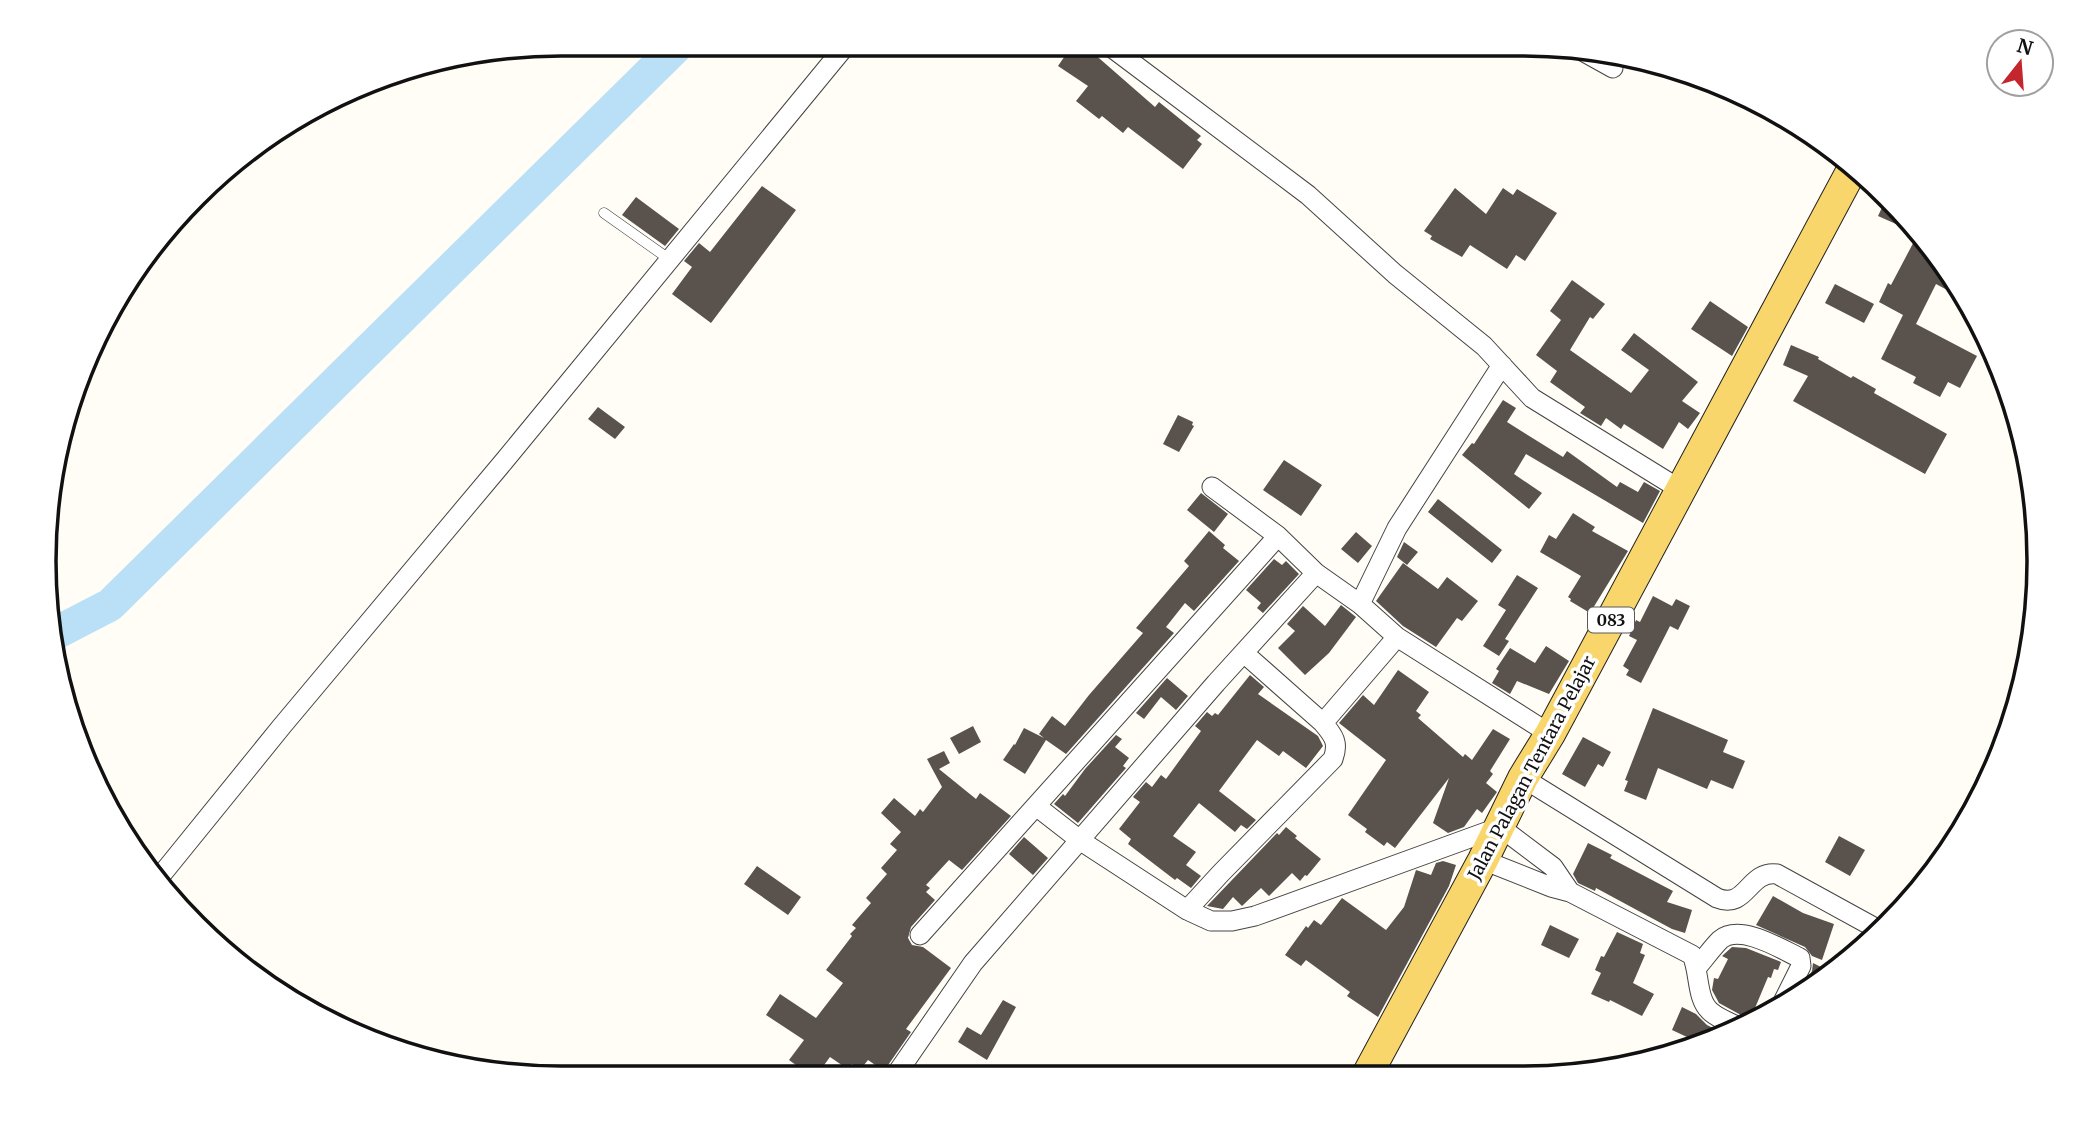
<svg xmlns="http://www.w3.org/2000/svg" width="2083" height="1122" font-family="Merriweather,serif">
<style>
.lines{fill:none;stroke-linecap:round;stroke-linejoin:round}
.river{stroke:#b9e0f7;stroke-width:33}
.building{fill:#5a524d}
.lane-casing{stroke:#444;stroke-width:11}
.street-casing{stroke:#444;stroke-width:21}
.primary-casing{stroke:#222;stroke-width:32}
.lane{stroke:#fff;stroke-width:10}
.street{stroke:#fff;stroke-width:19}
.primary{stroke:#f9d66b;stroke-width:30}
.labels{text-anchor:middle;stroke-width:7;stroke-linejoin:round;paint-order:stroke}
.shield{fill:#fff;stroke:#585858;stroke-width:2}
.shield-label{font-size:16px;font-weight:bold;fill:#111}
.street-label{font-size:18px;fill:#111;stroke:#fff}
.rim{fill:none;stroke:#111;stroke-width:3.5}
</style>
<rect width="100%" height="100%" fill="#fffdf5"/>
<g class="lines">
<path class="river" d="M 54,634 L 110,605 L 679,44"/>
</g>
<path class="building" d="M 1073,44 L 1081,44 L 1092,52 L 1155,107 L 1159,102 L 1201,136 L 1197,140 L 1202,144 L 1183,169 L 1128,127 L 1123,133 L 1102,116 L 1099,119 L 1076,101 L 1088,86 L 1058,66 Z
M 762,186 L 796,210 L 711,323 L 672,294 L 692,267 L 684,261 L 699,243 L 710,252 Z
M 1455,188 L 1486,214 L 1503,188 L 1513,195 L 1517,189 L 1557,213 L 1525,261 L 1516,255 L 1507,269 L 1470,245 L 1462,257 L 1430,239 L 1432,236 L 1424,231 Z
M 636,197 L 679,229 L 665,246 L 622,215 Z
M 1887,197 L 1901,213 L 1896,224 L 1878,216 Z
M 1919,232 L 1932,246 L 1966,300 L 1936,284 L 1916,324 L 1977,356 L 1960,388 L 1948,382 L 1940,397 L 1913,383 L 1916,377 L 1881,359 L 1903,315 L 1879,302 L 1888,283 L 1891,285 Z
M 1572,280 L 1605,304 L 1593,319 L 1590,317 L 1570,350 L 1631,393 L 1649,370 L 1621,350 L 1634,333 L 1698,382 L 1682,401 L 1700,413 L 1688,429 L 1679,422 L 1663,449 L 1624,424 L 1621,429 L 1606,418 L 1601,426 L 1580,413 L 1585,407 L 1550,382 L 1557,371 L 1536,355 L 1561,320 L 1550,311 Z
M 1835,284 L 1874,304 L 1864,323 L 1825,303 Z
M 1710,301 L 1748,327 L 1732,356 L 1691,329 Z
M 1791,345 L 1819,357 L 1818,359 L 1851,378 L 1853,376 L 1876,389 L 1874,393 L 1947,434 L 1925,474 L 1793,401 L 1808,376 L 1783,365 Z
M 1503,400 L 1516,408 L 1507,422 L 1563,457 L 1567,451 L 1617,487 L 1620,482 L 1638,492 L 1644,482 L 1660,491 L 1643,523 L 1526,454 L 1514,474 L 1542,493 L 1529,509 L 1462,455 L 1472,443 L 1474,444 Z
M 598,407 L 625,427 L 615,439 L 588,419 Z
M 1178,415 L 1193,422 L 1192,425 L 1194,426 L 1179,452 L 1163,444 Z
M 1284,460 L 1322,485 L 1301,516 L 1263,490 Z
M 1201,493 L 1228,514 L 1214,532 L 1187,510 Z
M 1438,499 L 1502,550 L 1492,563 L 1428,512 Z
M 1573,513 L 1595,527 L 1592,531 L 1628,551 L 1590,613 L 1570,601 L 1571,599 L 1568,597 L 1581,576 L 1540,552 L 1549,535 L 1556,539 Z
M 1209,531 L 1225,545 L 1223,548 L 1239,561 L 1194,611 L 1185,603 L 1166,627 L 1174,633 L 1066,754 L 1046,740 L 1025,774 L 1003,760 L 1014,744 L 1015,745 L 1024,728 L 1044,738 L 1039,734 L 1052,716 L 1065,726 L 1089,695 L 1143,633 L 1136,628 L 1189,566 L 1184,561 Z
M 1356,532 L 1372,546 L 1358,563 L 1341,549 Z
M 1404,542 L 1418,552 L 1407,565 L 1397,557 Z
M 1274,559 L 1282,565 L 1286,561 L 1299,574 L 1263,613 L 1257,608 L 1261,603 L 1246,590 Z
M 1403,563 L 1438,589 L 1447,577 L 1478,601 L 1462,621 L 1457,618 L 1436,647 L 1403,626 L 1376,601 Z
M 1517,575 L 1538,588 L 1505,639 L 1509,641 L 1499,656 L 1483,646 L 1506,610 L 1498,605 Z
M 1653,596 L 1672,606 L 1676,599 L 1690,606 L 1678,630 L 1670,626 L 1641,683 L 1626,675 L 1629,670 L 1623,666 L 1637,640 L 1629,636 L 1636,620 L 1640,622 Z
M 1341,605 L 1356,617 L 1329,653 L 1305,675 L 1278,648 L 1295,631 L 1287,624 L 1303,606 L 1325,626 Z
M 1546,646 L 1569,661 L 1549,694 L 1517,681 L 1510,694 L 1492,683 L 1499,671 L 1496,669 L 1510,648 L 1535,663 Z
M 1398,670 L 1429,692 L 1416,711 L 1421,715 L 1418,718 L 1463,757 L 1465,754 L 1472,760 L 1493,729 L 1510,739 L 1490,771 L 1493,774 L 1486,783 L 1497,792 L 1482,813 L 1477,809 L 1464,827 L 1448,833 L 1433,823 L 1449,778 L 1395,848 L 1387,842 L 1384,846 L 1365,832 L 1367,829 L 1348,815 L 1386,760 L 1339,723 L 1363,695 L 1374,705 Z
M 1250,675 L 1264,687 L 1258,694 L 1318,736 L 1323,746 L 1306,768 L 1283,751 L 1279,756 L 1257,740 L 1219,791 L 1256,820 L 1247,829 L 1241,825 L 1235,832 L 1199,803 L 1173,836 L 1196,852 L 1186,865 L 1201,876 L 1191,888 L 1177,878 L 1175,880 L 1128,844 L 1131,839 L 1119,829 L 1140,802 L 1133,797 L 1146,782 L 1152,787 L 1161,775 L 1166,779 L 1201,731 L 1195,726 L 1207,712 L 1212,716 L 1215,713 L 1218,715 Z
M 1167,678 L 1188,696 L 1176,710 L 1161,697 L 1144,719 L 1136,713 Z
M 1653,708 L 1728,740 L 1723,752 L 1745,761 L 1733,789 L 1711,780 L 1707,789 L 1658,768 L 1646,800 L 1624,791 L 1628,781 L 1625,780 Z
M 973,726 L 981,742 L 959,754 L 950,738 Z
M 1116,735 L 1122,739 L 1115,747 L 1129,758 L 1123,766 L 1126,768 L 1078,823 L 1054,804 L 1063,794 L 1065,796 L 1085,769 Z
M 1583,737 L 1611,752 L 1603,767 L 1598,764 L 1585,787 L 1562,774 Z
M 944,751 L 950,763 L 939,769 L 976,799 L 980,793 L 1011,816 L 962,870 L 949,860 L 926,885 L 930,888 L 926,892 L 935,900 L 911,927 L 908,938 L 912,945 L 923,947 L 951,968 L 906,1029 L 911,1032 L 884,1071 L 868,1060 L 860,1070 L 852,1064 L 849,1070 L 830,1057 L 816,1076 L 811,1076 L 789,1060 L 804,1040 L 766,1015 L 780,994 L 816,1018 L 843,983 L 826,970 L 852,936 L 850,934 L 856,928 L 852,925 L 871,903 L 866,898 L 887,874 L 881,868 L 897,850 L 890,844 L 901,832 L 881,813 L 894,798 L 915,816 L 920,809 L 923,812 L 942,787 L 927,759 Z
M 1286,827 L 1297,836 L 1295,838 L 1321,859 L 1307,876 L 1305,875 L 1300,881 L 1292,873 L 1269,896 L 1261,888 L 1242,906 L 1233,897 L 1223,909 L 1207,906 L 1277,833 L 1279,835 Z
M 1839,836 L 1865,850 L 1850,876 L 1825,862 Z
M 1024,837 L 1048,858 L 1033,875 L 1009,854 Z
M 1588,843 L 1612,855 L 1610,858 L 1673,891 L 1667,902 L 1692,910 L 1685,933 L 1672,929 L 1596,888 L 1595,891 L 1578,883 L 1573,874 Z
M 1443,861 L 1456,865 L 1449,886 L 1378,1017 L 1347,996 L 1350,992 L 1306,960 L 1301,966 L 1285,955 L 1306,926 L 1308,928 L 1314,920 L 1321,925 L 1342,898 L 1386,930 L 1404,907 L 1416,870 L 1431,875 L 1436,863 Z
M 757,866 L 801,897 L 788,915 L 744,884 Z
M 1773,896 L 1803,913 L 1834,924 L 1822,960 L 1812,956 L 1805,947 L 1756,925 Z
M 1550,925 L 1579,939 L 1569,958 L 1541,945 Z
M 1617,932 L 1643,944 L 1640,953 L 1645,955 L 1633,983 L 1654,994 L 1642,1016 L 1610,1000 L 1609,1002 L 1591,994 L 1601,973 L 1595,970 L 1601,956 L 1604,957 Z
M 1732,947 L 1746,948 L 1781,962 L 1778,970 L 1774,969 L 1771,978 L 1768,977 L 1750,1020 L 1719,1003 L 1712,990 L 1714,978 L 1718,979 L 1728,959 L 1722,956 Z
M 1813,963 L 1831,972 L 1810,991 L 1800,996 L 1812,971 Z
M 1003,1000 L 1016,1007 L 987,1060 L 958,1042 L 967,1027 L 981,1035 Z
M 1682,1007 L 1696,1014 L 1707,1025 L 1727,1035 L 1702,1044 L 1672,1030 Z"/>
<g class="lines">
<defs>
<path id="lane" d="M 604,213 L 669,259"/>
<path id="street" d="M 1107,44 L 1308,195 L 1395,274 L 1484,346 L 1532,398 L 1681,490
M 1577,48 L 1613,68
M 1212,487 L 1278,536 L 1316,573 L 1360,604 L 1397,637 L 1550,734
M 1360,604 L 1397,528 L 1502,365
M 1323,723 L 1397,637
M 1523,778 L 1717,898 C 1747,910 1748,870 1777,874 L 1879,930
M 1036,806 L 1081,841 L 1187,910 L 1211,921 L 1232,921 L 1255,916 L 1500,827 L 1553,867 L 1570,892
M 1483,860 L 1551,887 L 1570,892 L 1692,955 C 1700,972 1696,1000 1711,1012 C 1719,1019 1731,1023 1741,1028
M 158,879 L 282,726 L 505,460 L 847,44
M 1187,910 L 1221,873 L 1333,759 C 1339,743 1334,736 1323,723 L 1245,654
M 920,935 L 1278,536
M 1698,966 C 1705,958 1712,948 1720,940 C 1740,923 1781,949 1800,958 L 1801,966 L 1781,1006
M 895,1076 L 973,963 L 1216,683 L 1316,573"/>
<path id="primary" d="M 1367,1075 L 1483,860 L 1523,778 L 1550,734 L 1854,166"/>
</defs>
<use href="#lane" class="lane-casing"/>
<use href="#street" class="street-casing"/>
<use href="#primary" class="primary-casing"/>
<use href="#lane" class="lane"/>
<use href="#street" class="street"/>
<use href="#primary" class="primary"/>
</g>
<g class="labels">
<rect class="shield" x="1588" y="607.5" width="46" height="25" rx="5"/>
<g class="shield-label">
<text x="1611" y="626">083</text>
</g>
<g class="street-label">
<text transform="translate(1532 768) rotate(-62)" y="6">Jalan Palagan Tentara Pelajar</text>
</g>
</g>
<path d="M0 0H2083V1122H0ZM561 56H1522A505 505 0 0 1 2027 561V561A505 505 0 0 1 1522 1066H561A505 505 0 0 1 56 561V561A505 505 0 0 1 561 56Z" fill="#fff" fill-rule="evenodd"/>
<path class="rim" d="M561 56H1522A505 505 0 0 1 2027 561V561A505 505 0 0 1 1522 1066H561A505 505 0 0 1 56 561V561A505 505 0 0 1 561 56Z"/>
<g transform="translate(2020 63) rotate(17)"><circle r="33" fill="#ffffff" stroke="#a0a0a0" stroke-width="2"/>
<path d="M0-5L12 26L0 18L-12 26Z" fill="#c4262e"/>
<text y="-10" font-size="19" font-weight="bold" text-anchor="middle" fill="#111111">N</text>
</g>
</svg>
